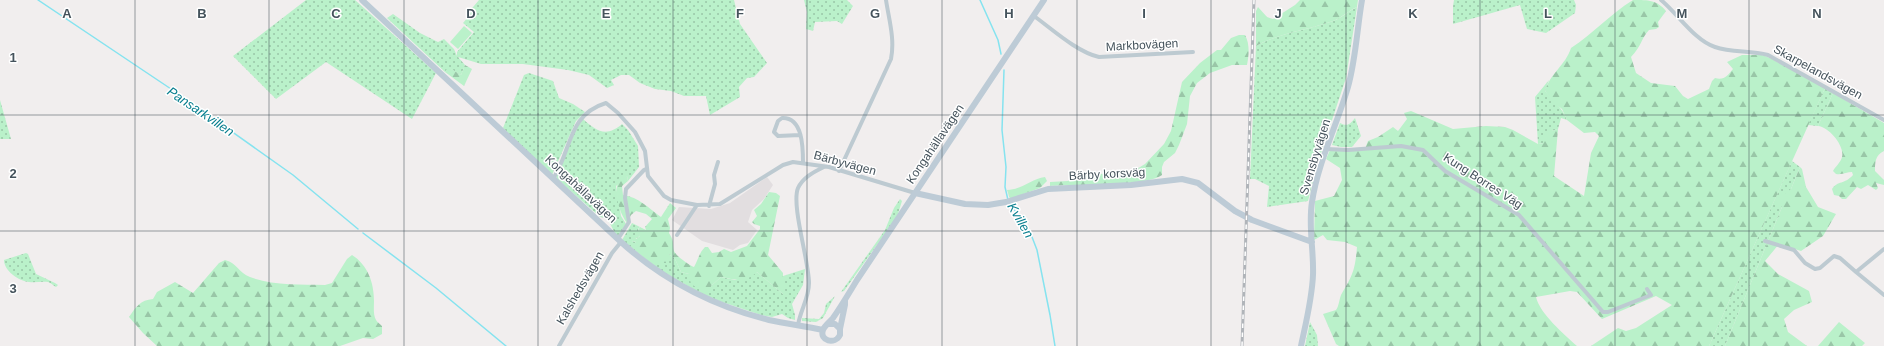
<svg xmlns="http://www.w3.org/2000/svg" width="1884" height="346" font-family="Arial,sans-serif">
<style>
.education{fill:#e2dee0}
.grass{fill:url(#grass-dots)}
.forest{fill:url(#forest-firs)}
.pitch{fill:#baf1ca}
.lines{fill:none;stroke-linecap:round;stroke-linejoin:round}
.stream{stroke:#85e3ef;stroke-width:1.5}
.street{stroke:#bdcad1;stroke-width:4}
.secondary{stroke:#bdcbd6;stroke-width:6}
.rail-casing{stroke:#b0b4b9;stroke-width:3}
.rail{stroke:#fff;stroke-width:1.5;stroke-dasharray:4.5;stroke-linecap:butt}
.grid{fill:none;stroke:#45535c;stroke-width:1;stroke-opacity:0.55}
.labels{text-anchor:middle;stroke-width:3;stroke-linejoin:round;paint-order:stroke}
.street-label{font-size:12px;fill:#45535c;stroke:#fff}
.water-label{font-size:13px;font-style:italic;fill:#087f8f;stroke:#fff}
.grid-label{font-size:13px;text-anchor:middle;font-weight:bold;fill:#45535c;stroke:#fff;stroke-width:3;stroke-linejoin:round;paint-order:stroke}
</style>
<defs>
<pattern id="grass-dots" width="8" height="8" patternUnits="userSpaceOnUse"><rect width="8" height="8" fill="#baf1ca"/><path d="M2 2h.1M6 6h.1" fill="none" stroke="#99c6a7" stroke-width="1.8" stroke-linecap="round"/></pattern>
<pattern id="forest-firs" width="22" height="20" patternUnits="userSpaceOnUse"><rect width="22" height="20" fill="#baf1ca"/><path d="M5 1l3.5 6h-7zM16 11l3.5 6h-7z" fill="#99c6a7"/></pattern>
</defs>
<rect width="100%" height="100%" fill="#f1eeee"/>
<path class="education" d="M 767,177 L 773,185 L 764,199 L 752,210 L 748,222 L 757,230 L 748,243 L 740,245 L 733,250 L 702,241 L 672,220 L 679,207 L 711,209 L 730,203 Z"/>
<path class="grass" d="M 306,0 L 355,0 L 436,73 L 412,119 L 326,62 L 276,99 L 233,56 Z
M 479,0 L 734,0 L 740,24 L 767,63 L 754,77 L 747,78 L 739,87 L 740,97 L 710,115 L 706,96 L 684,96 L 671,91 L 655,89 L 640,83 L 629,75 L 621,75 L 611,80 L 614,85 L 607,88 L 589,75 L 568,70 L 523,64 L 481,64 L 458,57 L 465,65 L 461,75 L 449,68 L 445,72 L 387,18 L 393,14 L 420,33 L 438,42 L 444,39 L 454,49 L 457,56 L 457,52 L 474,32 L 463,23 L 469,16 L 468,13 Z
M 804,0 L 847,0 L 853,6 L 842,24 L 837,21 L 815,22 L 813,31 L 806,29 L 807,12 Z
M 1454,0 L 1574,0 L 1576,5 L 1575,13 L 1546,33 L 1527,29 L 1520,5 L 1453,24 L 1453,6 Z
M 1357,7 L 1346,78 L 1317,165 L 1308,201 L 1267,207 L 1269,186 L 1255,179 L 1250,179 L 1256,46 C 1279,33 1308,30 1333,21 C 1342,18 1348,11 1357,7 Z
M 529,73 L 553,81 L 559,98 L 573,104 L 585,112 L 576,121 L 552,175 L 503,128 L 524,75 Z
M 1549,80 L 1545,91 C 1554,102 1562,107 1567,120 L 1561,118 L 1558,129 L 1552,131 L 1544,143 L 1538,144 L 1535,97 Z
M 1825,88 L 1833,93 L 1818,126 L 1808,125 Z
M 0,100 L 11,139 L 0,139 Z
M 582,118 C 596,131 606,138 622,124 L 628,130 L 638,146 L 639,167 L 628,181 L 627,176 L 616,186 L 621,216 L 626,224 L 618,236 C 610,229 612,218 600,217 L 556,178 L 578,124 Z
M 1355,118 L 1361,136 L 1352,147 L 1341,147 L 1332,145 L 1340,123 C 1348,127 1350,124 1355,118 Z
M 1792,161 L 1800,167 L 1791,189 L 1782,207 L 1725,346 L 1709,346 Z
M 900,199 L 902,201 L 897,217 L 844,291 L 841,292 L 885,230 L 894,208 Z
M 632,223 L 640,227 L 638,229 L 640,236 L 632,241 L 669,254 L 675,259 L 681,272 L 689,274 L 711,286 L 721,277 L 735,280 L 757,272 L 783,294 L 783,276 L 805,269 L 803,285 L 792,304 L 795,315 L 795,320 L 788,318 L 782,314 L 772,317 L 761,315 L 707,297 L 658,269 L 622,240 Z
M 26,253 L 28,254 L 36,274 L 55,283 L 58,285 L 56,287 C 54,286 51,283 48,282 C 42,281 35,283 29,282 C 19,281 4,271 4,260 Z
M 835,296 L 823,318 L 816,322 L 802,321 L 802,318 L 819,319 L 824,313 L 826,304 Z
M 1310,322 L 1317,335 L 1318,346 L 1305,346 Z"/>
<path class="forest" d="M 1300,0 L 1358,0 L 1357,7 C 1348,11 1343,17 1333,21 C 1308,30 1279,33 1256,46 L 1256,11 L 1258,7 L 1267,17 L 1273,19 L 1295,5 Z
M 1633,0 C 1649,0 1657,0 1666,11 L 1658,22 L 1659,27 L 1656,29 L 1649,30 C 1641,39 1641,47 1631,57 L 1636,73 L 1651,83 L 1675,86 L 1683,96 L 1688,99 L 1709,89 L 1712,81 L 1715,78 C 1724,81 1728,75 1733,69 L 1727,62 L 1742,55 L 1762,55 L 1770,58 L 1825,88 L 1709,346 L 1591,346 L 1618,328 L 1626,331 L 1636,328 L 1672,305 L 1656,296 L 1602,319 L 1577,292 L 1570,291 L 1536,297 C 1540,314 1564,334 1577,346 L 1339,346 L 1336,344 L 1323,314 L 1336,310 C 1339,306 1339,300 1341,295 C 1353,275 1355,270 1357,247 L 1345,242 L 1327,240 L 1323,235 L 1314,240 L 1315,201 L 1334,196 L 1342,180 L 1340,168 L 1326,159 L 1330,150 L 1365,149 L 1368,141 L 1378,137 L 1393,127 L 1398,131 L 1407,119 L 1404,113 L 1411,111 L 1453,129 L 1486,126 L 1505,127 L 1513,130 L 1538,144 L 1544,143 L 1545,133 L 1558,129 L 1554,176 L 1584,196 L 1591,153 L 1599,136 L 1595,132 L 1584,133 L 1567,120 L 1562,109 L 1554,103 L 1545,91 C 1551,72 1565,66 1571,48 C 1593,34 1610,14 1633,0 Z
M 1239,35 L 1245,35 C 1250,44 1249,55 1247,65 L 1232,65 L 1210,73 L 1197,83 L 1190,96 L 1187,124 L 1179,145 L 1175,153 L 1164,162 L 1162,167 L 1162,175 C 1147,187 1072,184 1050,186 L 1050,182 L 1068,181 L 1073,175 L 1125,173 L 1135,170 L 1145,164 L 1164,144 L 1171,131 L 1182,82 L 1200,63 L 1217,50 L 1221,50 L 1231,38 Z
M 465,65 L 472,69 L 464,86 L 445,72 L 448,67 L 461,75 Z
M 1833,93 L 1884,123 L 1884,151 C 1875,155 1875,163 1875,171 L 1884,180 L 1884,185 L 1876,183 L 1878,188 L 1876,190 L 1868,185 L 1861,189 L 1857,187 L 1846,199 L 1842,199 L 1839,196 L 1834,195 L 1832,189 C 1838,180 1844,185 1853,175 L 1852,172 C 1847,172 1843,175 1836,174 L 1833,171 C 1835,167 1841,162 1842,157 C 1845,146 1829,127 1818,126 Z
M 1800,167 L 1802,169 L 1806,187 L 1818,207 L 1836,214 L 1823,236 L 1801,251 L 1779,244 L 1765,261 L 1778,274 L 1809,291 L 1812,302 L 1794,310 L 1784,319 L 1788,332 L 1807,346 L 1725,346 L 1782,207 L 1776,203 L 1776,200 L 1791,189 Z
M 627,176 L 628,181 L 622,186 L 623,195 C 639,197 648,208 661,217 L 670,203 L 676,208 L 668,219 L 670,228 L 669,233 C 675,243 672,242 674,251 C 676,256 689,265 694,267 C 698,260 699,253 705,247 L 708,247 L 712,253 L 719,252 L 724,249 L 731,252 L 747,246 L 760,229 L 760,226 L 754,224 L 752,222 L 757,216 L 754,210 L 761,204 L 769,192 L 776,193 L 780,196 L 768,255 L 783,273 L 783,294 L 757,272 C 745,283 737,280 721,277 L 711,286 L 709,291 L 704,292 L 691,284 L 689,274 L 681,272 L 675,259 L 669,254 L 666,263 L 653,263 L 634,247 L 636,242 L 632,241 L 634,237 L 636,239 L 640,236 L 637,232 L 640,227 L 646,230 L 645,227 L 652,219 L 646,214 L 636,211 L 631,215 L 627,223 C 618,211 614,192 619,178 Z
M 1045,177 L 1047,181 L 1040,188 L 1010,199 L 1007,190 C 1021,190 1031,179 1045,177 Z
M 352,255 C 368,265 374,283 374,301 C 374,307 373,315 376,320 C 377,322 380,324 382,326 L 382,334 L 373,339 L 363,338 L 340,346 L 157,346 L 143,333 L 129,317 C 136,307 140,300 153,299 L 157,292 L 175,282 L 193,293 L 219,263 L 225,260 C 236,262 239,273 250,277 C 273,286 301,284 325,285 L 332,283 L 347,259 Z
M 1839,322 L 1865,343 L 1862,346 L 1818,346 Z"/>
<path class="pitch" d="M 464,26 L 472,33 L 458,49 L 450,42 Z"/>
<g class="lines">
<path class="stream" d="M 38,0 L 183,97 L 293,175 L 358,229
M 980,0 L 998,40 L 1001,54
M 1004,70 L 1002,130 L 1006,167 L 1005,187 L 1008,200
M 1010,203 L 1032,237 L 1037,250 L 1050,315 L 1055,346
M 363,233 L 436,288 L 506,346"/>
<path class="street" d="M 1661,0 C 1677,13 1695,41 1715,47 C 1732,53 1750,50 1768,55 L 1884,120
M 1034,16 C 1052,29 1077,52 1099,57 L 1193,52
M 800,135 L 778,136 L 774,132 L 778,121 L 782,118 C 803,117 803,148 803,163
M 1327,149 L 1348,150 L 1401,146 L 1423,150 L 1445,171 L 1519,215 L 1603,312 L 1608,312 L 1651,295 L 1647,289
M 839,171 L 891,59 C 895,39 889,20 886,0
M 553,179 C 572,150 567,115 606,103 L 618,113 L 635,132 L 645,151 L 648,176 L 664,196 L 671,200 L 697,205 L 720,204 L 783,165 L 793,162 L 829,167 L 915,193
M 709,206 L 715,184 L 714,175 L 718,162
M 677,235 L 697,205
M 618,239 L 629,222 L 625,198 L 626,189 L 644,170 L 646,169
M 1765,241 L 1794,250 L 1805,263 L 1815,269 L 1820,268 L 1834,256 L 1840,258 L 1856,272 L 1884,249
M 1856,272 L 1884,295
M 798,325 C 800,311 809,298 809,283 C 809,261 791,205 798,188 C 803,177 814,172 824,167
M 559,346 L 612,253 L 621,242"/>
<path class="secondary" d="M 362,0 L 621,242 C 663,280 713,306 769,320 C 787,324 805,326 823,330
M 915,193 L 965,204 L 988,205 L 1006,202 L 1048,189 L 1131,185 L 1182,179 L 1198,183 L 1235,211 L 1252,220 L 1312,242
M 828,324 L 835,324 L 840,329 L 840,335 C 835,345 819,341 823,330 C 825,325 830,322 833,318 C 842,305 849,293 857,280 L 1044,0
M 840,329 L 845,305 L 845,300
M 1301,346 C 1306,322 1312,299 1313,275 C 1314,251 1308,226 1312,202 C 1318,162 1337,125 1348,87 C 1356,58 1357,29 1362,0"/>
<defs>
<path id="rail" d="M 1242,346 L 1254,0"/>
</defs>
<use href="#rail" class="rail-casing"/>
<use href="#rail" class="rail"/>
</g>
<path class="grid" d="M 135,0 L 135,346M 269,0 L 269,346M 404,0 L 404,346M 538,0 L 538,346M 673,0 L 673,346M 807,0 L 807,346M 942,0 L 942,346M 1077,0 L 1077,346M 1211,0 L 1211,346M 1346,0 L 1346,346M 1480,0 L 1480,346M 1615,0 L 1615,346M 1749,0 L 1749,346M 0,115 L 1884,115M 0,231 L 1884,231"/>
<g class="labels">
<g class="street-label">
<text transform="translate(1142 45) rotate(-3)" y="4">Markbovägen</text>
<text transform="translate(1818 72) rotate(29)" y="4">Skarpelandsvägen</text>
<text transform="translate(935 144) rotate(-56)" y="4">Kongahällavägen</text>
<text transform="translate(1315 157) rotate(-73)" y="4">Svensbyvägen</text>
<text transform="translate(845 163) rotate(15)" y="4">Bärbyvägen</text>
<text transform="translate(1107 174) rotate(-3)" y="4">Bärby korsväg</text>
<text transform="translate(1483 181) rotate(33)" y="4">Kung Borres Väg</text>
<text transform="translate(581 189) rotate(43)" y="4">Kongahällavägen</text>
<text transform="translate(580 288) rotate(-60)" y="4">Kalshedsvägen</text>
</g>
<g class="water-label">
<text transform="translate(201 111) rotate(34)" y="5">Pansarkvillen</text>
<text transform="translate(1021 220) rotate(60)" y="5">Kvillen</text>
</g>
</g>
<g class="grid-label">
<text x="67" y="18">A</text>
<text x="202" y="18">B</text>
<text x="336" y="18">C</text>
<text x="471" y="18">D</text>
<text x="606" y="18">E</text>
<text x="740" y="18">F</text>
<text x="875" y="18">G</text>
<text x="1009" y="18">H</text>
<text x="1144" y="18">I</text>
<text x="1278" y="18">J</text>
<text x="1413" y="18">K</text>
<text x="1548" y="18">L</text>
<text x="1682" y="18">M</text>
<text x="1817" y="18">N</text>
<text x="13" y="62">1</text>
<text x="13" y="178">2</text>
<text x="13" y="293">3</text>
</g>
</svg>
